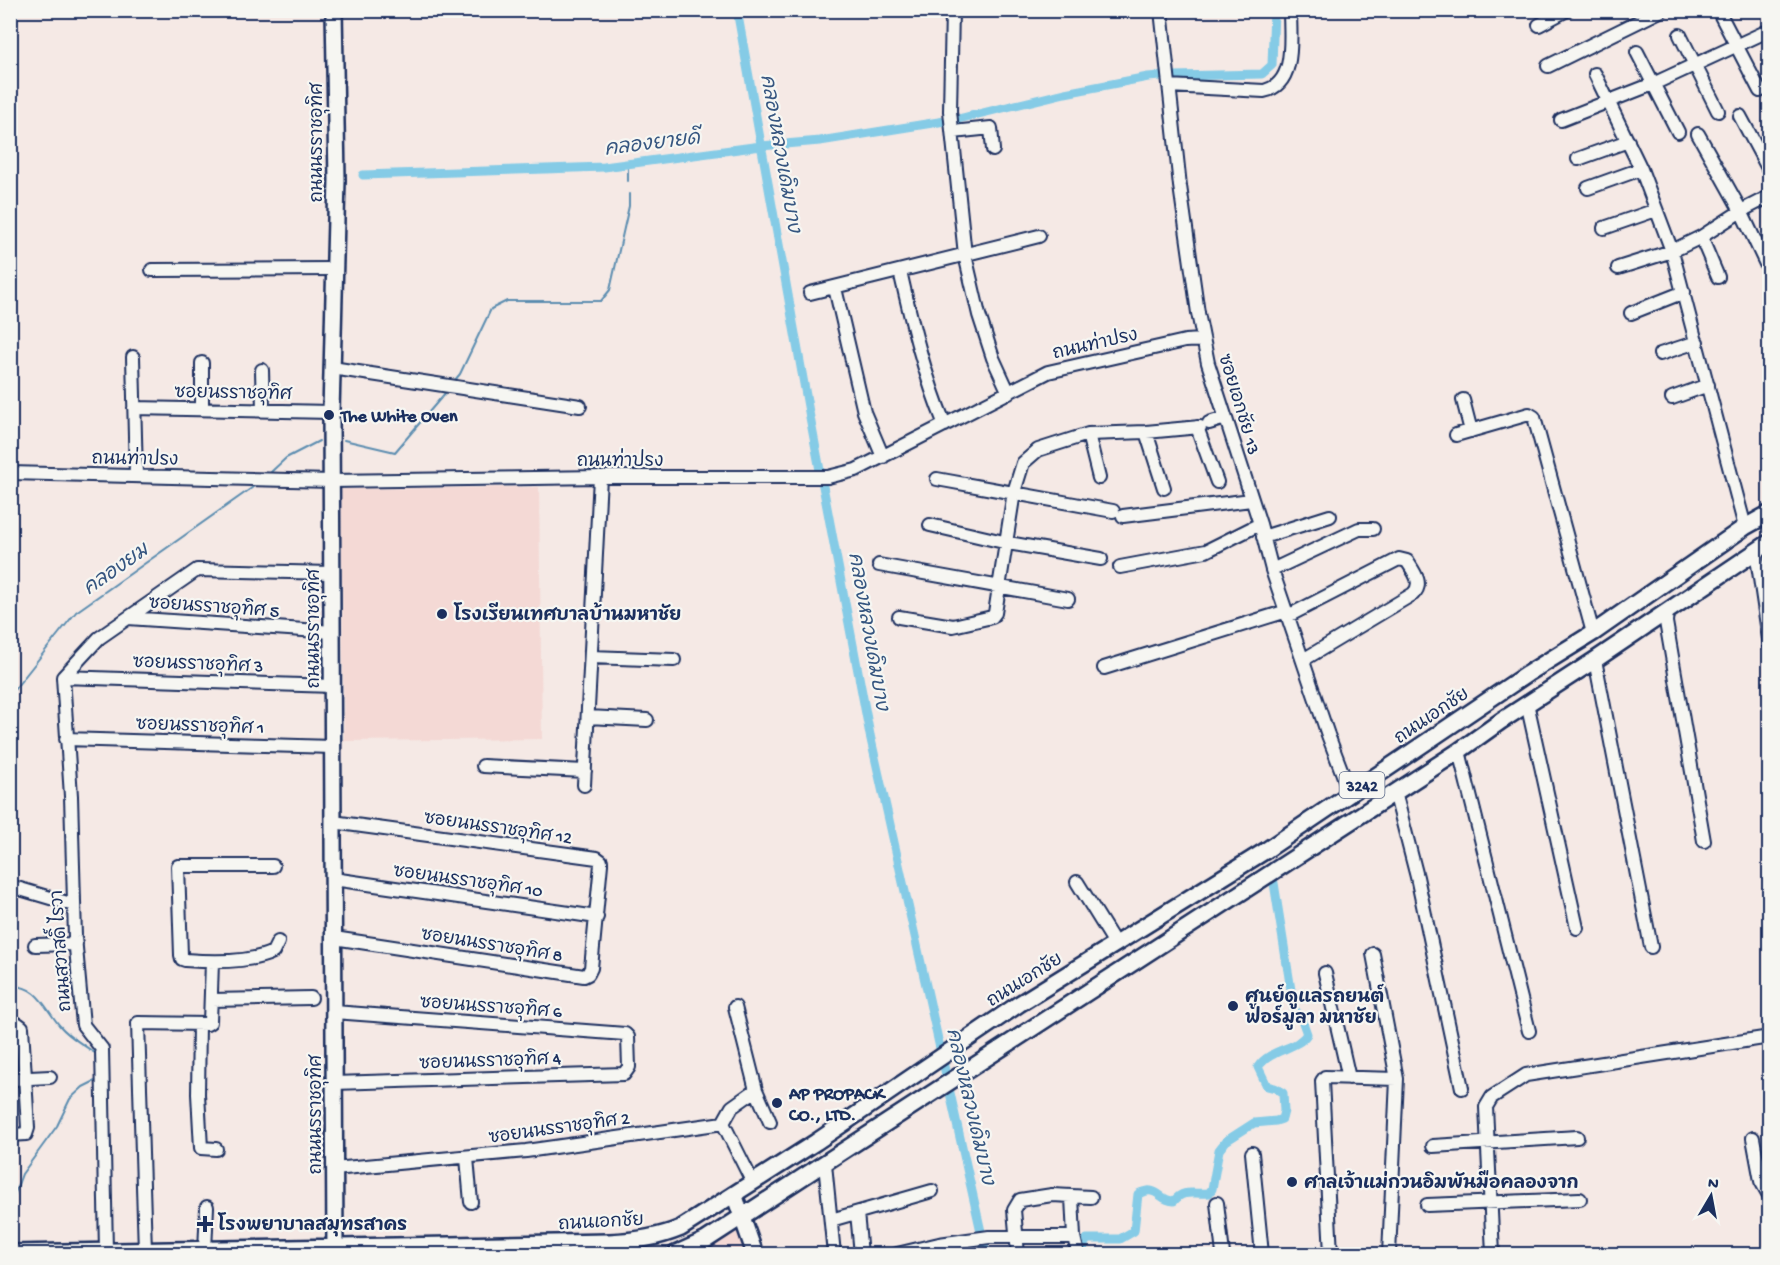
<svg xmlns="http://www.w3.org/2000/svg" width="1780" height="1265" font-family="'Gochi Hand','Playpen Sans Thai',sans-serif">
<style>
.built{fill:#f4d9d5}
.lines{fill:none;stroke-linecap:round;stroke-linejoin:round}
.stream{stroke:#5b8db0;stroke-width:2}
.canal{stroke:#85cbe6;stroke-width:9}
.minor-casing{stroke:#1b2f5e;stroke-width:16}
.major-casing{stroke:#1b2f5e;stroke-width:20}
.minor{stroke:#f6f6f2;stroke-width:12}
.major{stroke:#f6f6f2;stroke-width:15}
.poi-dot{fill:#1b2f5e;stroke:#f6f6f2;stroke-width:2}
.labels{text-anchor:middle;stroke-width:4.5;stroke-linejoin:round;paint-order:stroke}
.shield{fill:#f6f6f2;stroke:#5d6b8a;stroke-width:1.5}
.shield-label{font-size:16px;font-weight:bold;fill:#1b2f5e}
.street-label{font-size:18px;fill:#1b2f5e;stroke:#f6f6f2}
.poi-label{font-size:18px;font-weight:bold;fill:#1b2f5e;stroke:#f6f6f2;text-anchor:start}
.water-label{font-size:20px;font-style:italic;fill:#365680;stroke:#f6f6f2}
</style>
<rect width="100%" height="100%" fill="#f5e9e5"/>
<filter id="ink" filterUnits="userSpaceOnUse"><feTurbulence type="fractalNoise" baseFrequency=".0167" numOctaves="2"/><feDisplacementMap in="SourceGraphic" scale="12" xChannelSelector="R" yChannelSelector="G"/><feConvolveMatrix kernelMatrix="1 2 1 2 8 2 1 2 1" color-interpolation-filters="sRGB"/></filter>
<g filter="url(#ink)">
<path class="built" d="M 539,487 L 542,739 L 344,741 L 341,489 Z
M 742,1217 L 751,1254 L 675,1254 Z"/>
<g class="lines">
<path class="stream" d="M 628,164 L 628,181
M 455,380 L 460,374 L 491,309 L 507,301 L 601,301 L 610,290 L 629,206 L 629,194
M 344,440 L 395,452 L 446,392
M 271,472 L 286,458 L 319,441
M 10,695 L 76,612 L 256,485
M 10,986 C 38,984 45,1009 60,1026 C 69,1037 84,1045 95,1053 L 97,1080 L 83,1087 L 70,1099 L 57,1126 L 22,1174 L 10,1206"/>
<path class="canal" d="M 737,10 L 809,412 L 870,735 L 986,1254
M 1175,76 L 1262,74 L 1272,65 L 1274,10
M 958,119 L 1065,93 L 1148,77 L 1160,76
M 363,175 L 604,167 L 761,146 L 820,141 L 945,121
M 1085,1254 L 1083,1247 L 1087,1239 L 1120,1239 L 1134,1231 L 1138,1194 C 1159,1184 1158,1201 1174,1201 C 1184,1188 1195,1195 1209,1193 L 1212,1189 L 1219,1150 L 1226,1141 L 1254,1123 L 1276,1121 L 1282,1119 L 1284,1111 L 1283,1093 L 1275,1088 L 1267,1086 L 1258,1067 C 1271,1048 1297,1050 1307,1034 L 1301,1017 L 1294,1009 L 1274,883"/>
<defs>
<path id="minor" d="M 952,10 L 950,111 L 965,255 L 979,315 L 993,358 L 1009,393
M 1161,10 L 1180,186 L 1198,313 L 1208,363 L 1260,524 L 1272,570 L 1328,735 L 1350,793
M 1721,16 L 1760,91
M 1539,25 L 1567,10
M 1680,35 L 1718,111
M 1637,52 L 1678,132
M 1548,66 L 1662,10
M 1595,74 L 1641,169 L 1672,251 L 1745,527
M 1169,86 L 1264,91 C 1297,84 1290,37 1290,10
M 1740,116 L 1770,172
M 1561,120 L 1653,84 L 1770,30
M 953,132 L 991,128 L 993,150
M 1698,134 L 1741,211 L 1766,264
M 1578,159 L 1628,141
M 1588,188 L 1641,169
M 1604,228 L 1656,210
M 1701,237 L 1718,277
M 1618,268 L 1672,251 L 1701,237 L 1741,211 L 1770,196
M 152,270 L 333,269
M 900,271 C 912,324 924,374 945,425
M 835,288 L 864,412 L 883,457
M 810,293 L 1039,236
M 1631,313 L 1684,292
M 1660,354 L 1697,342
M 133,357 L 136,476
M 332,368 L 580,406
M 262,370 L 263,410
M 1672,398 L 1708,385
M 1463,400 L 1471,431
M 134,408 L 331,412
M 202,409 L 202,363
M 1209,423 L 1225,418
M 1197,427 L 1217,482
M 1146,432 L 1164,488
M 1456,435 L 1529,414 L 1534,417 L 1593,633
M 10,473 L 332,481 L 600,477 L 828,477 L 856,470 L 1048,372 L 1185,341 L 1203,340
M 1099,478 L 1088,434 L 1146,432 L 1200,427
M 937,479 L 1113,511
M 1123,516 L 1251,500
M 930,525 L 1008,543 L 1101,559
M 1263,537 L 1330,516
M 1756,551 L 1770,646
M 879,565 L 1068,599
M 1120,567 L 1206,551 L 1260,524
M 1272,570 L 1359,529 L 1373,529
M 1667,611 L 1666,622 L 1704,841
M 1288,616 L 1399,559 L 1407,561 C 1414,572 1424,584 1413,594 L 1303,660
M 899,617 L 953,626 L 992,617 L 995,613 L 1014,492 L 1023,463 L 1038,450 L 1088,434
M 128,618 L 333,632
M 591,657 L 674,660
M 1595,660 L 1651,947
M 1104,668 L 1287,611
M 63,677 L 71,796 L 75,937 L 83,1025 L 102,1049 L 106,1251
M 63,677 L 99,638 L 197,570 L 332,573
M 63,677 L 333,686
M 1527,703 L 1577,928
M 588,717 L 647,720
M 66,739 L 333,747
M 1459,751 L 1529,1031
M 483,766 L 585,771
M 584,785 L 600,477
M 1395,792 L 1417,877 L 1462,1088
M 333,822 L 597,858 L 601,861 L 601,864 L 591,968 L 588,974 L 584,976 L 334,938
M 273,866 L 178,866 L 181,955 L 182,959 L 185,960 C 211,962 250,963 273,952 L 278,942
M 333,879 L 597,917
M 1077,882 L 1116,945
M 10,886 L 74,905
M 35,945 L 76,944
M 1373,954 L 1397,1079 L 1389,1254
M 1325,973 L 1349,1078
M 211,1000 L 311,998
M 735,1007 L 756,1090 L 770,1122
M 334,1012 L 625,1034 L 628,1037 L 629,1067 L 624,1074 L 334,1083
M 199,1024 L 198,1094 L 201,1148 L 216,1149
M 10,1025 L 18,1024 L 22,1027 L 28,1128 L 26,1134 L 10,1135
M 10,1079 L 50,1077
M 723,1123 L 732,1107 L 756,1090
M 1753,1138 L 1761,1181 L 1770,1197
M 1433,1146 L 1577,1137
M 1252,1153 L 1262,1254
M 467,1158 L 471,1202
M 825,1164 L 834,1254
M 334,1169 L 526,1151 L 723,1123 L 752,1181
M 1072,1197 L 1074,1237 L 1078,1254
M 1217,1203 L 1223,1254
M 1427,1205 L 1580,1199
M 857,1213 L 861,1254
M 831,1220 L 932,1191
M 205,1250 L 207,1207
M 145,1251 L 138,1023 L 207,1024 L 210,1022 L 212,962
M 897,1254 L 939,1244
M 941,1254 L 939,1244 L 989,1237 L 1074,1237
M 1018,1254 L 1014,1210 L 1020,1200 L 1052,1195 L 1091,1197
M 1331,1254 L 1322,1081 L 1325,1077 L 1397,1079
M 1493,1254 L 1486,1107 L 1492,1097 L 1526,1075 L 1770,1037"/>
<path id="major" d="M 334,10 L 337,180 L 331,412 L 335,1254
M 734,1194 L 755,1254
M 10,1253 L 609,1242 C 635,1241 657,1238 681,1228 L 816,1142 L 1019,1004 L 1265,851 L 1527,674 L 1593,633 L 1745,527 L 1770,513
M 675,1254 L 706,1240 L 1459,751 L 1501,721 L 1595,660 L 1770,542"/>
</defs>
<use href="#minor" class="minor-casing"/>
<use href="#major" class="major-casing"/>
<use href="#minor" class="minor"/>
<use href="#major" class="major"/>
</g>
</g>
<g class="poi-dot">
<circle cx="329" cy="415" r="6"/>
<circle cx="442" cy="614" r="6"/>
<circle cx="1233" cy="1006" r="6"/>
<circle cx="777" cy="1103" r="6"/>
<circle cx="1292" cy="1182" r="6"/>
<path d="M202 1215h6v6h6v6h-6v6h-6v-6h-6v-6h6z"/>
</g>
<g class="labels">
<rect class="shield" x="1339.5" y="772" width="45" height="26" rx="4.5"/>
<g class="shield-label">
<text x="1362" y="791">3242</text>
</g>
<g class="street-label">
<text transform="translate(316 143) rotate(-90)" y="6">ถนนนรราชอุทิศ</text>
<text transform="translate(1095 343) rotate(-13)" y="6">ถนนท่าปรง</text>
<text transform="translate(233 392) rotate(1)" y="6">ซอยนรราชอุทิศ</text>
<text transform="translate(1240 404) rotate(73)" y="6">ซอยเอกชัย 13</text>
<text transform="translate(135 458) rotate(1)" y="6">ถนนท่าปรง</text>
<text x="620" y="466">ถนนท่าปรง</text>
<text transform="translate(214 606) rotate(4)" y="6">ซอยนรราชอุทิศ 5</text>
<text transform="translate(313 629) rotate(-90)" y="6">ถนนนรราชอุทิศ</text>
<text transform="translate(198 663) rotate(2)" y="6">ซอยนรราชอุทิศ 3</text>
<text transform="translate(1431 715) rotate(-34)" y="6">ถนนเอกชัย</text>
<text transform="translate(200 725) rotate(2)" y="6">ซอยนรราชอุทิศ 1</text>
<text transform="translate(498 827) rotate(8)" y="6">ซอยนนรราชอุทิศ 12</text>
<text transform="translate(468 880) rotate(8)" y="6">ซอยนนรราชอุทิศ 10</text>
<text transform="translate(492 944) rotate(9)" y="6">ซอยนนรราชอุทิศ 8</text>
<text transform="translate(60 951) rotate(-94)" y="6">ถนนสวาสดิ์ ไรวา</text>
<text transform="translate(1024 979) rotate(-32)" y="6">ถนนเอกชัย</text>
<text transform="translate(491 1006) rotate(4)" y="6">ซอยนนรราชอุทิศ 6</text>
<text transform="translate(490 1060) rotate(-2)" y="6">ซอยนนรราชอุทิศ 4</text>
<text transform="translate(315 1115) rotate(-90)" y="6">ถนนนรราชอุทิศ</text>
<text transform="translate(559 1127) rotate(-8)" y="6">ซอยนนรราชอุทิศ 2</text>
<text transform="translate(601 1221) rotate(-3)" y="6">ถนนเอกชัย</text>
</g>
<g class="poi-label">
<text x="341" y="421">The White Oven</text>
<text x="454" y="620">โรงเรียนเทศบาลบ้านมหาชัย</text>
<text x="1245" y="1002">ศูนย์ดูแลรถยนต์<tspan x="1245" dy="21">ฟอร์มูลา มหาชัย</tspan></text>
<text x="789" y="1099">AP PROPACK<tspan x="789" dy="21">CO., LTD.</tspan></text>
<text x="1304" y="1188">ศาลเจ้าแม่กวนอิมพันมือคลองจาก</text>
<text x="218" y="1230">โรงพยาบาลสมุทรสาคร</text>
</g>
<g class="water-label">
<text transform="translate(652 142) rotate(-7)" y="7">คลองยายดี</text>
<text transform="translate(782 153) rotate(80)" y="7">คลองหลวงเดิมบาง</text>
<text transform="translate(115 568) rotate(-35)" y="7">คลองยม</text>
<text transform="translate(870 631) rotate(80)" y="7">คลองหลวงเดิมบาง</text>
<text transform="translate(972 1106) rotate(77)" y="7">คลองหลวงเดิมบาง</text>
</g>
</g>
<rect width="1780" height="1265" fill="none" stroke="#f6f6f2" stroke-width="36"/>
<rect x="18" y="18" width="1744" height="1229" fill="none" stroke="#1b2f5e" stroke-width="2" filter="url(#ink)"/>
<g transform="translate(1711 1196) rotate(10)" stroke="#f6f6f2" stroke-width="4.5" paint-order="stroke">
<path d="M0-4.5L10 22L0 15L-10 22Z" fill="#1b2f5e"/>
<text y="-9" font-size="16" font-weight="bold" text-anchor="middle" fill="#1b2f5e">N</text>
</g>
</svg>
